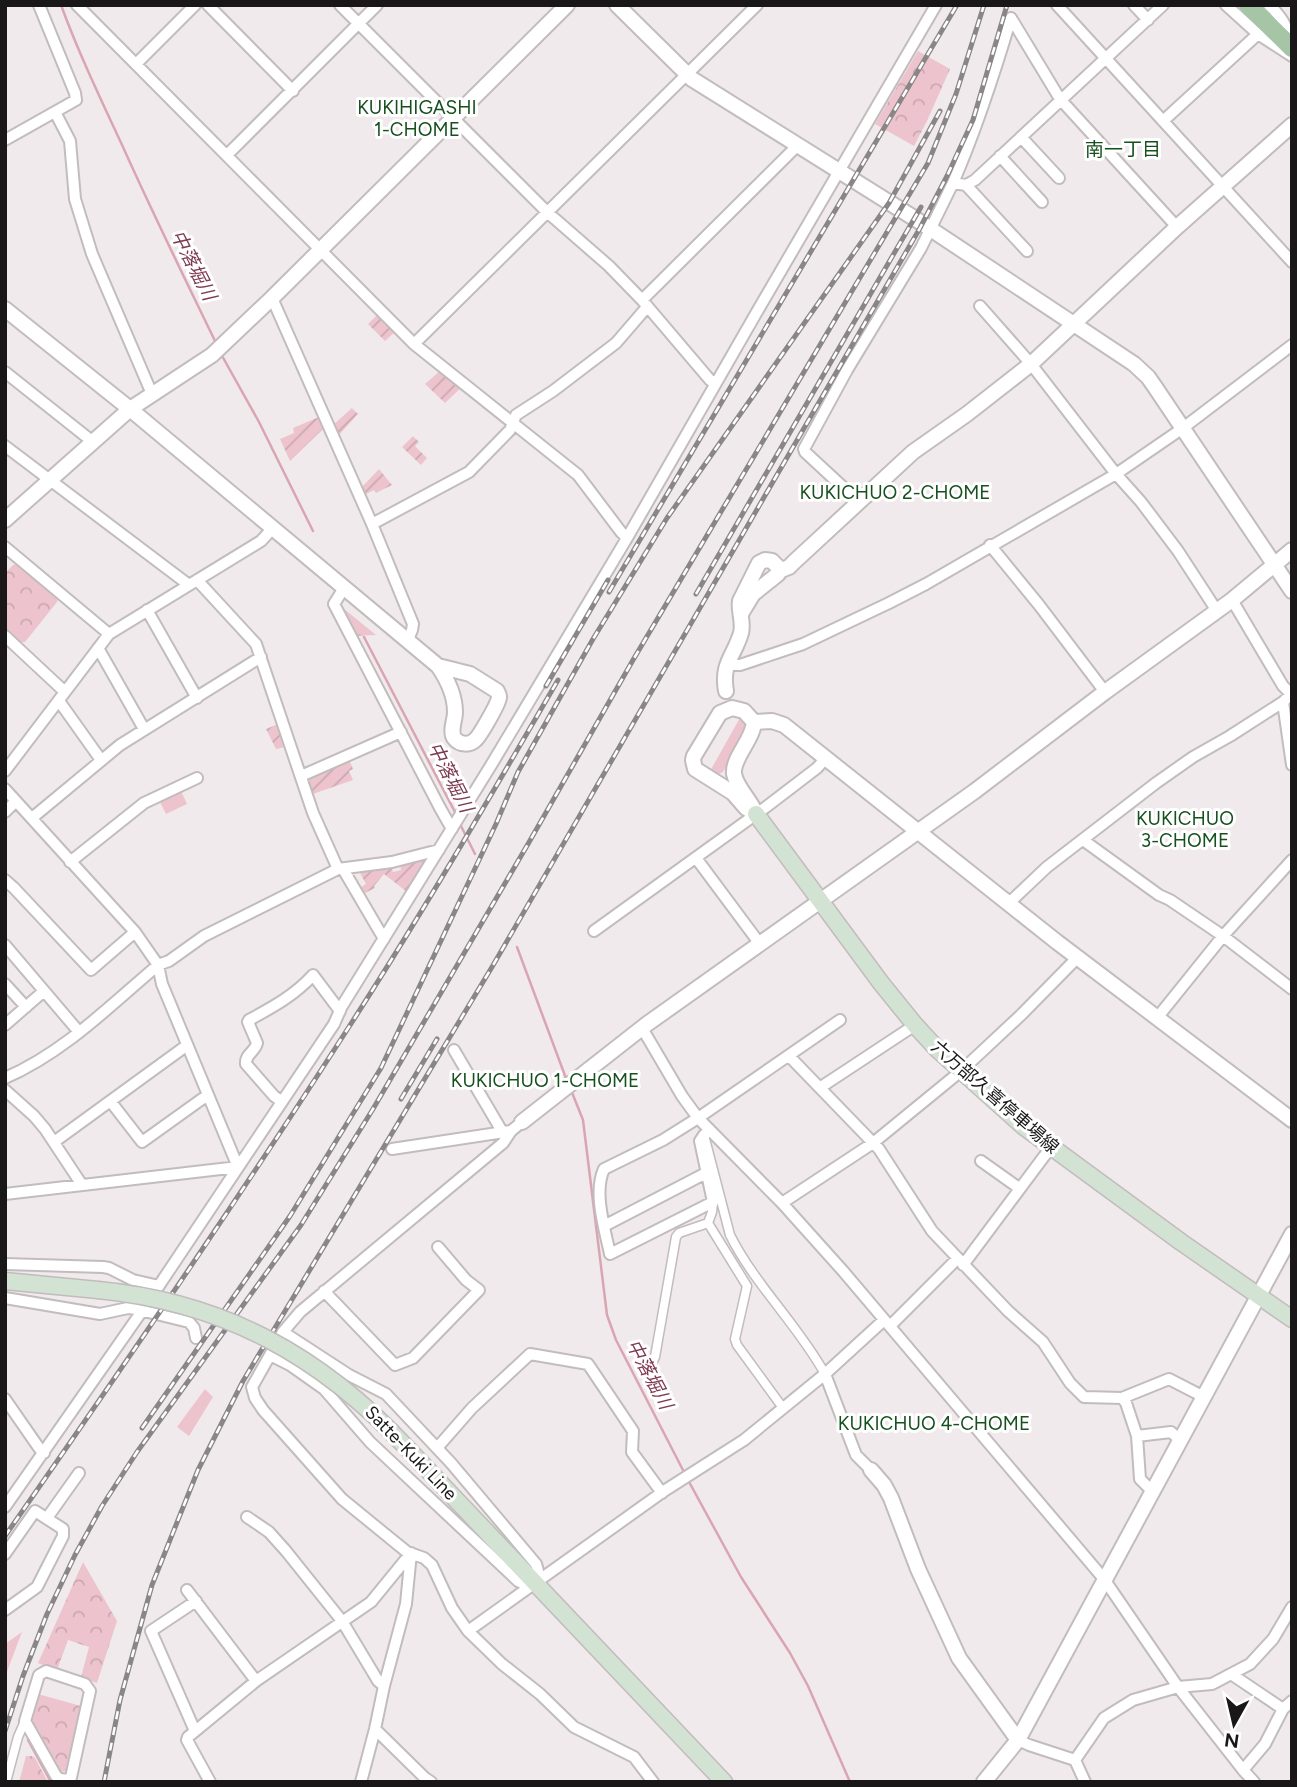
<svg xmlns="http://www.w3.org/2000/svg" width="1297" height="1787" font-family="Figtree,'Noto Sans JP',sans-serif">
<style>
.grass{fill:#edc4ce}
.park{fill:url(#park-crowns)}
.garden{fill:url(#garden-furrows)}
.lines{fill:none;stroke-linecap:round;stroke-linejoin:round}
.stream{stroke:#daa5b3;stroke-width:2.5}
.pedestrian-casing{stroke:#c2bcbd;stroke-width:11}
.minor-casing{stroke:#c2bcbd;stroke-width:14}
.tertiary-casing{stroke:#c2bcbd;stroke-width:18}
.secondary-casing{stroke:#c2bcbd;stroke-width:19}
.primary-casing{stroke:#c8c7c8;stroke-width:21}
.pedestrian{stroke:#fff;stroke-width:8}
.minor{stroke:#fff;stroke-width:10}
.tertiary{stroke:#fff;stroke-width:14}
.secondary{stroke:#d2e2d3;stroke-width:16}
.primary{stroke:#a5c5a6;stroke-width:18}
.rail-casing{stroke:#8a8687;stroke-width:5}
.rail{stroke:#fff;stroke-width:2.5;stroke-dasharray:8;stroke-linecap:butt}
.secondary-bridge-casing{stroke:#c2bcbd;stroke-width:19;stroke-linecap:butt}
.secondary-bridge{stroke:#d2e2d3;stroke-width:16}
.labels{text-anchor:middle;stroke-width:6;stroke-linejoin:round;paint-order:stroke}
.street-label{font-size:18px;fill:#191718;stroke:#fff}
.neighbourhood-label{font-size:19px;fill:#16501e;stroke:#fff}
.water-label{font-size:19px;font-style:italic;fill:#7e3b51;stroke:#fff}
</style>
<defs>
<pattern id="park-crowns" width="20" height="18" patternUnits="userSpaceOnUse" patternTransform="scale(1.75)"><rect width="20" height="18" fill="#edc4ce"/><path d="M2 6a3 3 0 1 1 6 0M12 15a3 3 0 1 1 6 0" fill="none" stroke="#cba8b0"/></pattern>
<pattern id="garden-furrows" width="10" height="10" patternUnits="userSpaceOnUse" patternTransform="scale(1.75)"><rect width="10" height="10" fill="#edc4ce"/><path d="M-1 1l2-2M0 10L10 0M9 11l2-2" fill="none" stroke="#cba8b0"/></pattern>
</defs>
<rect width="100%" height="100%" fill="#f0eaec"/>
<path class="grass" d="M 741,716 L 747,719 L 747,732 L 745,737 L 723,772 L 717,775 L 709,773 Z
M 180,789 L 187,804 L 166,814 L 159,800 Z
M 205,1389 L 213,1397 L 189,1436 L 177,1427 Z
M 22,1632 L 5,1677 L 5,1644 Z"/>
<path class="park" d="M 918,51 L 950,69 L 927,121 L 914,146 L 875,124 Z
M 18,564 L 58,597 L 57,602 L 25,642 L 19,642 L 5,629 L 5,573 L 13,565 Z
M 338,604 L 376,635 L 354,636 Z
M 83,1562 L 117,1621 L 97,1683 L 81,1677 L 89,1647 L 68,1640 L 57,1670 L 38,1663 Z
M 38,1694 L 81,1706 L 66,1771 L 60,1772 L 30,1721 Z
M 26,1756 L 32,1756 L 35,1758 L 48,1782 L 19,1782 Z"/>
<path class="garden" d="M 379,313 L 396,331 L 385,341 L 368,324 Z
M 441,370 L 463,386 L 445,403 L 425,384 Z
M 352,408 L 358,414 L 338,436 L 333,425 Z
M 319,417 L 324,428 L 290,461 L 280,439 L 294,433 L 293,428 Z
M 413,436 L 419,442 L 415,446 L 427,458 L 421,465 L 402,447 Z
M 379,469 L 392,485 L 376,493 L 374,490 L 364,495 L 361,488 Z
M 278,724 L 285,738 L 285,747 L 276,749 L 266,729 Z
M 348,757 L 353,769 L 349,771 L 353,780 L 310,795 L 304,778 Z
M 426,857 L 428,858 L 407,892 L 384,874 L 374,886 L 375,888 L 361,895 L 358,889 L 366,884 L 360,873 L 361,871 L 391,866 L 393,872 L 401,870 L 400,864 Z"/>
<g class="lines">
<path class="stream" d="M 61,5 C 79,54 101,100 123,147 C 153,214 185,279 217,345
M 221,354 L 259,422 L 313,531
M 364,637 L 456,814
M 460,824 L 475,854
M 517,947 L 567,1081
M 571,1090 L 583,1120 L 607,1315 L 616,1340 L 685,1474
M 688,1480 L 741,1577 L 790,1653 L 808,1686 L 850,1782
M 28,1740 L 51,1782"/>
<defs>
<path id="pedestrian" d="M 704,1135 L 730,1235 C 755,1285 798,1325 825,1374
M 713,1202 L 712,1212 L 708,1223 L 747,1286 L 735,1339 L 737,1345 L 783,1408
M 648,1371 L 655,1357 L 676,1237 L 679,1233 L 708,1223
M 6,1782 L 18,1737 L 25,1721"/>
<path id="minor" d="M 77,5 L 414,344 L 578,475 L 621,532 L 627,538
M 208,5 L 293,91
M 340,5 L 547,212 L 609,266 L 642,300 L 710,380 L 716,383
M 1057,5 L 1292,262
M 1134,5 L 1148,20
M 1226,5 L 1258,34 L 1292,56
M 1269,5 C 1280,15 1291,28 1287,43
M 136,64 L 195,5
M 55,112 L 70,141 L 75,199 L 92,254 L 152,394
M 1163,121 L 1258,34
M 1021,137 L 1059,178
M 5,140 L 76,100 L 75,93 L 39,5
M 227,155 L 377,5
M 1000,156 L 1042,202
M 953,183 C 977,128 994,75 1011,18 L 1060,99 L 1177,227
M 966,185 L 1027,251
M 272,298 L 372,524 L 413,624 L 412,630 L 408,640
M 642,300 L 798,145
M 980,306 L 1031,364 L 1116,474 L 1141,502 L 1178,551 L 1217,611
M 414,344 L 757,5
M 5,372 L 93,442
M 5,446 L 189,585
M 859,502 L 805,452 L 804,449 L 847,370 L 921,248 L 953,183 L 966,185 L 975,180 L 1163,5
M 372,524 L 469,472 L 510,430 L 516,415 L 553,391 L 616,343 L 647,307
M 990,545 L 1039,605 L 1105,692
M 5,547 L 109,634
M 197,580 L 256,644 L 313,813 L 338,869
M 344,588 L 334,604 L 440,808 L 452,829
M 1232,600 L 1283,686 L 1292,695
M 147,610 L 197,698
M 5,636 L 65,692
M 98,648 L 144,729
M 727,665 L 740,665 L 803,644 L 889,603 L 926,584 L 1116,474 L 1183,428 L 1292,345
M 59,701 L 101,760
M 1283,702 L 1292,765
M 5,771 L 109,634 L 261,541 L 272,529
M 301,776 L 401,732
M 5,789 L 135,932 L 158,965 L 162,984 L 238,1167
M 5,812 L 16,801
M 32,818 L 120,745 L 261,657
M 1083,840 L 1159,895 L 1170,900 L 1223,936 L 1292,989
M 696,858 L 760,944
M 70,862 L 144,803 L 197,778
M 343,869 L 384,939
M 5,880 L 14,888 L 91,970 L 135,932
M 1009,903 L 1047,867 L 1156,783 L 1193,757 L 1230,736 L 1283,702 L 1291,694
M 594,931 L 766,807 L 817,768 L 826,758
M 5,945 L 79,1032
M 5,984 L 26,1007
M 1157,1018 L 1223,936 L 1292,860
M 5,1025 L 44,991
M 642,1028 L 682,1096 L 698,1118 L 782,1203 L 843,1271 L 1104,1579 L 1178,1687 L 1243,1770 L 1254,1782
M 454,1050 L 503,1133
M 789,1056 L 879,1149 L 932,1231 L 1008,1311 L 1043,1342 L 1070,1383 L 1084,1397 L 1122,1398 L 1126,1403 L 1137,1436 L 1140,1479 L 1153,1492
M 5,1078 C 63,1053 110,1006 158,965 L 169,961 L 204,936 L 338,869 L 392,862 L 439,850
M 821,1087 L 915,1025
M 5,1090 L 34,1116 L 45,1129 L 82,1185
M 281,1101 L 274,1096 L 246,1064 C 245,1054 255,1052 257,1043 L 248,1022 L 249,1020 C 273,1007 295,995 313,975 L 340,1011
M 111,1102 L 142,1142 L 202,1099 L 207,1097
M 522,1122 L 511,1131 L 503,1143 L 300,1312 L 283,1332 L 252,1387 L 255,1398 L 263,1410 L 342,1499 L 407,1552 L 424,1558 L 432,1565 L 452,1608 L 468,1631 L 502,1664 L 540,1694 L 574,1727 L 634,1757 L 653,1782
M 710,1130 L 704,1135 L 700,1141 L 713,1202 L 610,1254 C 605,1230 593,1192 604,1169 L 663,1140 L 698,1118 L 840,1020
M 54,1142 L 186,1046
M 392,1149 L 511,1131
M 981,1161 L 1019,1188
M 5,1194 L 238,1167
M 782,1203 L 873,1143 L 961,1071 L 1022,1014 L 1078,957
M 604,1226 L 708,1172
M 5,1264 L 103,1267 L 109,1268 L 133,1280 L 159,1286
M 963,1265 L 1051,1147
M 324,1291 L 395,1365 L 413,1358 L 479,1290 L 466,1280 L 438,1247
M 5,1298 L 100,1314 L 128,1308 L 136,1309 L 189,1322 L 194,1328 L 196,1338
M 890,1326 L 957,1259
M 270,1355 L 290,1365 L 324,1389 L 370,1442 L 518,1581 L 522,1583 L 536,1583 L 538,1571 L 536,1564 L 451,1463 L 386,1394 L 349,1375 L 283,1332
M 825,1374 L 856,1455 L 871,1470
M 1122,1398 L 1169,1379 L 1204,1397
M 5,1399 L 39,1448 L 44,1453
M 1137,1436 L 1171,1432 L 1181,1441
M 437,1448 L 472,1408 L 530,1354 L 588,1364 L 633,1431 L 632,1452 L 662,1493
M 5,1507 L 142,1311 L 334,1024 L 342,1006 L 493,762 L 627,538 L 758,310 L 936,5
M 247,1517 L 269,1532 L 286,1551 L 342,1621 L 378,1681 L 384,1686
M 47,1518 L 79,1473
M 5,1554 L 35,1511 L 63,1529 L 63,1536 L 37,1587 L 5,1610
M 187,1590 L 256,1681
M 468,1631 L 664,1491 L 744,1440 L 825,1374 L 884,1320
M 1231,1674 L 1283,1709
M 375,1729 L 425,1778 L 431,1782
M 195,1731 L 151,1631 L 196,1601
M 1018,1740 L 1029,1745 L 1075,1760 L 1085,1782
M 1075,1760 L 1104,1718 L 1133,1700 L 1178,1687 L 1212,1684 L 1250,1664 L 1273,1639 L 1292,1607
M 1243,1770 L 1265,1744 L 1283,1709 L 1292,1701
M 70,1782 L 90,1691 L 85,1684 L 46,1671 L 39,1675 L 25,1721 L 56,1776 L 60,1779 L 70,1780
M 210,1782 L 187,1740 L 188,1737 L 256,1681 L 371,1602 L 411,1553
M 361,1782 L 375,1729 L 384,1686 L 406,1604 L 411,1553"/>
<path id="tertiary" d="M 617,5 L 692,79 L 914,218 L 1134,364 L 1148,377 L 1155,387 L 1292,591
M 5,309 L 130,409 L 438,666 C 447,679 455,695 455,712 C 455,721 449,732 455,739 C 460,745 470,745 475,740 C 480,736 496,707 498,701 C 500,696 499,696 497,691 L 470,674 L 438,666
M 5,520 L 130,409 L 212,355 L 272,298 L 567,5
M 779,571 L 789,567 L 794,562 L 913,452 L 967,414 L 1031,364 L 1177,227 L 1292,125
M 726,691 C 721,663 734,657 741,633 C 744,621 738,611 740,601 L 759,563 L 765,560 L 772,561 L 778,567 L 778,574 L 753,594 L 742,612
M 732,708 L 744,711 L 754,722 C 753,740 732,758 734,774 C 737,789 751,800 756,814 L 746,808 L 733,793 L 695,769 L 693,760 L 694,756 L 720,713 Z
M 754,722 L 772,721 L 784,725 L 1057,942 L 1292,1120
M 522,1122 L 647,1024 L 975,791 L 1105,692 L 1232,600 L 1292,550
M 871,1470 L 884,1485 L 891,1498 L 918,1569 L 959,1658 L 1018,1740
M 984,1782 L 1018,1740 L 1292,1234"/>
<path id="secondary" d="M 756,814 L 881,983 L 915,1025 L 938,1050 L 1023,1126 L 1181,1242 L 1292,1319
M 5,1281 L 98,1290
M 407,1448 L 724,1782"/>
<path id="primary" d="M 1248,5 L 1292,48"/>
</defs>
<use href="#pedestrian" class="pedestrian-casing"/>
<use href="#minor" class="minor-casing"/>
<use href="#tertiary" class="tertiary-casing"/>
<use href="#secondary" class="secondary-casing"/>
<use href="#primary" class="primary-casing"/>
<use href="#pedestrian" class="pedestrian"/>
<use href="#minor" class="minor"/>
<use href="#tertiary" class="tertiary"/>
<use href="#secondary" class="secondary"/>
<use href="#primary" class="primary"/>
<defs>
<path id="rail" d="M 609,592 L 957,5
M 696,594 L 921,207
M 546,686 L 608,580
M 401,1099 L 437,1039
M 142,1428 L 290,1216 L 381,1068 L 496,824 L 518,772 L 593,639 L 667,518 L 889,203 L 940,111
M 5,1536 C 121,1370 236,1203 345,1033 C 420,917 489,799 558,680
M 5,1731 L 23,1676 L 47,1614 L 75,1555 L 102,1506 L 137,1452 L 301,1225 L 373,1109 L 528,844 L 633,660 L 928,163 L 956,94 L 984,5
M 104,1782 L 120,1700 L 152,1585 L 198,1470 L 243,1381 L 492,967 L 920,228 L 947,176 L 973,120 L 1007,5"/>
</defs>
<use href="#rail" class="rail-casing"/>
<use href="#rail" class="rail"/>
<defs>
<path id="secondary-bridge" d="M 98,1290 C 224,1302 321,1356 407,1448"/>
</defs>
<use href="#secondary-bridge" class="secondary-bridge-casing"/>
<use href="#secondary-bridge" class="secondary-bridge"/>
</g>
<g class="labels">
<g class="street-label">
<text transform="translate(995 1097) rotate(41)" y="6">六万部久喜停車場線</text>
<text transform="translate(411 1453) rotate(46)" y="6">Satte-Kuki Line</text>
</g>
<g class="neighbourhood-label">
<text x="417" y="114">KUKIHIGASHI<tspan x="417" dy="22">1-CHOME</tspan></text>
<text x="1123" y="156">南一丁目</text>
<text x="895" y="499">KUKICHUO 2-CHOME</text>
<text x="1185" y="825">KUKICHUO<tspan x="1185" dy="22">3-CHOME</tspan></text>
<text x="545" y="1087">KUKICHUO 1-CHOME</text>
<text x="934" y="1430">KUKICHUO 4-CHOME</text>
</g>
<g class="water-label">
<text transform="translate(194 265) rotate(63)" y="7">中落堀川</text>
<text transform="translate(451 777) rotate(63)" y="7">中落堀川</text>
<text transform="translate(650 1374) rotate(62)" y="7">中落堀川</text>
</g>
</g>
<rect width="1297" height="1787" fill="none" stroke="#191718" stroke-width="14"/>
<g transform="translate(1234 1724) rotate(188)" stroke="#ffffff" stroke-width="5" paint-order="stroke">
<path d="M0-5L12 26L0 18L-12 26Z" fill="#191718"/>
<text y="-10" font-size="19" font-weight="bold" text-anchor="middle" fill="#191718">N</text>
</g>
</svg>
